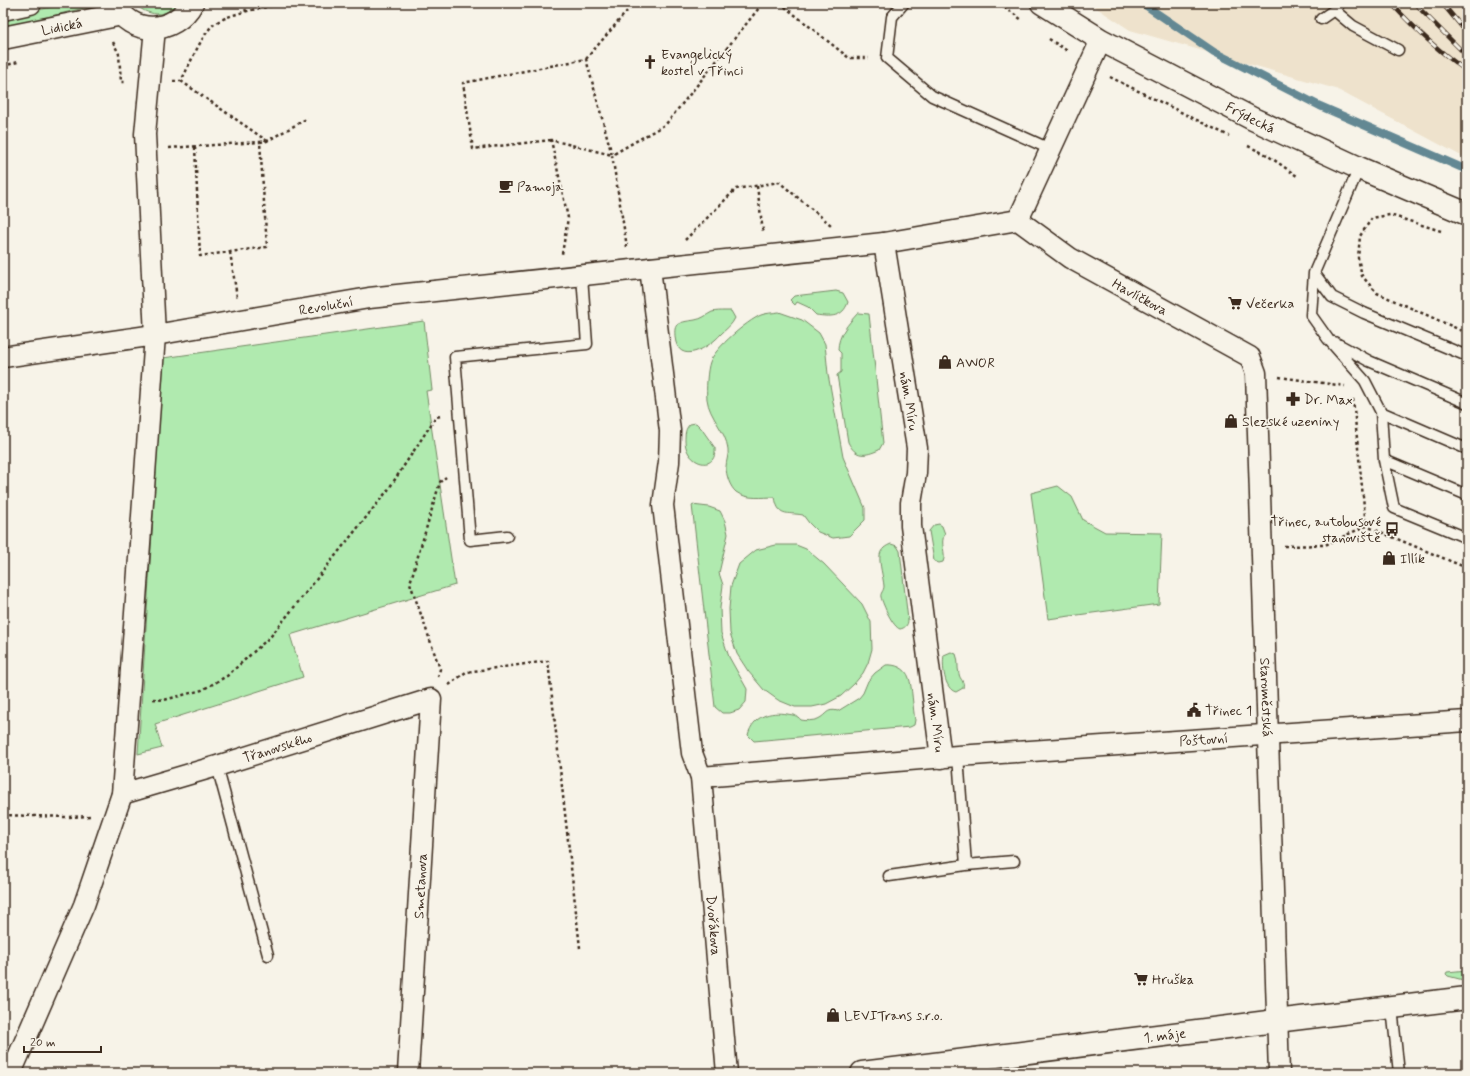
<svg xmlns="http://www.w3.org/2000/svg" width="1470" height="1076" font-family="Mynerve,sans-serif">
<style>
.built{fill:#eee2cc}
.green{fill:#b0eaaf;stroke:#768a66}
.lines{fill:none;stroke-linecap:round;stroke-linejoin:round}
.stream{stroke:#648893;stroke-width:8}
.lane-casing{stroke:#3b2a1e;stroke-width:13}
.street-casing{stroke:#3b2a1e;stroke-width:23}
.secondary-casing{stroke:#3b2a1e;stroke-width:25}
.path{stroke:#3b2a1e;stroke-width:2.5;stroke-dasharray:3 3;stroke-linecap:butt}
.lane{stroke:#f7f3e8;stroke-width:10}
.street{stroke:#f7f3e8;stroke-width:20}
.secondary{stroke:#f7f3e8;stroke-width:22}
.rail-casing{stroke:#3b2a1e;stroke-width:4.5}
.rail{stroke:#f7f3e8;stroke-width:3;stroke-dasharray:9;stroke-linecap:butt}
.labels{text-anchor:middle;stroke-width:3.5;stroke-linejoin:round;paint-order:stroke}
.street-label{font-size:14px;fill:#3b2a1e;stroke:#f7f3e8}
.poi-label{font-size:14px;fill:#3b2a1e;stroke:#f7f3e8;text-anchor:start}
</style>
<rect width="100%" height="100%" fill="#f7f3e8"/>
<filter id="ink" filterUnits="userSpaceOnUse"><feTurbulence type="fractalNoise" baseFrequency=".025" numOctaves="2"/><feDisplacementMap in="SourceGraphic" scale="8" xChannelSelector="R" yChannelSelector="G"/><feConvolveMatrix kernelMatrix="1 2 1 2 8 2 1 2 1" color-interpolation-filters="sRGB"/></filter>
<g filter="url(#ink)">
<path class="built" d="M 1089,3 L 1467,3 L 1467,159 L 1336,89 L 1130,30 Z"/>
<path class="green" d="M 68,3 L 102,3 L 103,7 L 84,8 L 7,27 L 5,18 Z
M 134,3 L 179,3 C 167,19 146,16 134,3 Z
M 836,291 L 843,293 L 848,302 C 843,318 830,317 816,315 L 808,307 L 797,302 L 795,305 L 790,300 L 794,296 Z
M 724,311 L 731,311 L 735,318 C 732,325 726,329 721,334 C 710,347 678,367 675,337 C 675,333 674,328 677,325 C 682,321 690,321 695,320 C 702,319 706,315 712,312 C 716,311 721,311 724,311 Z
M 779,312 L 802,320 L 819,333 L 825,344 L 828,374 L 843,457 L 865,508 L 865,520 L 849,536 L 833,538 L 818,532 L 809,523 L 803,515 C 786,512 778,517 775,497 C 763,497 747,500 736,492 C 730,487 726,475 726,467 C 726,461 729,455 728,449 C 726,431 709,417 707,399 C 706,390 707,370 710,362 C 715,348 747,321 761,315 C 766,313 773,313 779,312 Z
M 858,313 L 869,314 L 882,434 L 883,443 L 879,450 C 865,456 856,458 848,442 L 837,375 L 841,372 L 841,353 L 838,350 C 838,335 848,324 858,313 Z
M 424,321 L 432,390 L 426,391 L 455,585 L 290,635 L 303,677 L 155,724 L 162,748 L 138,754 L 163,358 Z
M 696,423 L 701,428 L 715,448 C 717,473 686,465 685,441 C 685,434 685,429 690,424 Z
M 1058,486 L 1072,497 L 1083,520 L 1105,532 L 1162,533 L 1159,604 L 1048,619 L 1031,493 Z
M 692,505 L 709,507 L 720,511 L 725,521 L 728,534 L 719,573 L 723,585 L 720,608 L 721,633 L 729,657 L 747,689 L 746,702 L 739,710 L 730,713 L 722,713 L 715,707 Z
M 939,524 L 942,526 L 945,534 C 939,543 947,553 943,562 L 939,563 L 934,561 L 929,531 L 934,525 Z
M 891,544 L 897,546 L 900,551 L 908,620 C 908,625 905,628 900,629 C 893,627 883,605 881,597 C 880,593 884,591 884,586 C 883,576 879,564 880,555 C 881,549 886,546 891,544 Z
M 776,545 L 796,545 L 806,549 L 824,564 L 862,604 L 871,622 L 872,649 L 868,663 L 863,673 L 854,684 L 841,696 L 826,704 L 812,707 L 795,707 L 778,700 L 764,690 L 748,671 L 737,654 L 730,633 L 729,609 L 731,586 L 739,564 L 756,550 Z
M 951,652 L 956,654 C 959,661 957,667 959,674 C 960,680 965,681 963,688 L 956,692 C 944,689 942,666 944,655 Z
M 886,665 C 895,664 906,668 909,678 C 912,685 913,710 915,720 L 914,725 L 910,727 L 754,741 L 748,735 C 753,716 770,711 787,714 C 793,715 797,715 801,720 C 806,721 813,721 818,719 C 827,715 826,708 838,711 L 859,698 L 863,693 L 868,681 L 875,673 Z
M 1467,970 L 1467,981 L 1448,976 L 1446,974 L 1447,972 Z"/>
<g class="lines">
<path class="stream" d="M 1142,3 L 1214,52 L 1320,106 L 1467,170"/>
<defs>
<path id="lane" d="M 904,3 L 892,17 L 887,58 L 932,96 L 1050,149
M 1340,3 L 1334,10 L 1353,26 L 1398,50
M 1321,19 L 1334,10
M 1359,168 L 1314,273 L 1311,315 L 1328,339 L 1365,381 L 1381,412 L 1384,460 L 1394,508 L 1467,538
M 1314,273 L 1332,297 L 1364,313 L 1467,356
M 1334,342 L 1369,361 L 1467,403
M 1381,412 L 1467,449
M 1384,460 L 1467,495
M 507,536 L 470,540 L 455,357 L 587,344 L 582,276
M 958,756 L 966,865 L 1014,861
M 217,766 L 268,955
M 889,876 L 966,865
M 1392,1008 L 1399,1073"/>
<g id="street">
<path d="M 1018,220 L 1101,40"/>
<path id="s1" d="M 884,243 L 917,448 L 916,473 L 911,503 L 911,526 L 941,758"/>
<path id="s2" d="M 650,268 L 670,431 L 669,462 L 663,505 L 692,753 L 701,777 L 727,1073"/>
<path id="s3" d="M 3,357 L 155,335 L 369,298 L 884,243 L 1018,220 L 1070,258 L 1250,357 L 1256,373 L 1279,1073"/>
<path id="s4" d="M 701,777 L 958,756 L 1467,721"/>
<path id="s5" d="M 122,794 L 217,766 L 431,699 L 408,1073"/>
<path d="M 11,1073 L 84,905 L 122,794 L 155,335 L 145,134 L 155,28"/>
</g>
<g id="secondary">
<path d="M 114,3 C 131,37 174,35 192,3"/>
<path id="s6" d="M 1042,3 L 1101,40 L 1253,119 L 1359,168 L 1467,214"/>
<path d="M 3,9 L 30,3"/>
<path id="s7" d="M 3,38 L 122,14"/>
<path id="s8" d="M 862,1073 L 1276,1021 L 1467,998"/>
</g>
</defs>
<use href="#lane" class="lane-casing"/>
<use href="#street" class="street-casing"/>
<use href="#secondary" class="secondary-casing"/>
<path class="path" d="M 244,3 L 246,12
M 780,3 L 849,58 L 869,58
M 999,3 L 1022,20
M 1049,39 L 1069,52
M 113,42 L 119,54 L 121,82 L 126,82
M 586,59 L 634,3
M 3,66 L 18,62
M 1110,77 L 1229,136
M 173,81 L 181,81 C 189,66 200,39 211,27 C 224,13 265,8 284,3
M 181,81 L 267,141
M 551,140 L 473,149 L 463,83 L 586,59 L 612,155 L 551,140 L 568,218 L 562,254
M 1248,146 L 1267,155 L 1297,176
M 195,147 L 200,256 L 267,247 L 260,142 L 267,141 L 308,118
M 169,148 L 260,142
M 757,186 L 763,232
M 1441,231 L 1390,215 L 1372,218 L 1360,236 L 1358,258 L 1362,276 L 1377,293 L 1467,333
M 685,240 L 736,189 L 779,182 L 831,225
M 627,247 L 612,155 L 666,124 L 763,3
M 230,252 L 237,297
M 1279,377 L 1345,386
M 1353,399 L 1366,526 L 1467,568
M 1284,546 L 1325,545 L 1366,526
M 438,677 L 440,669 L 410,583 L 440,482 L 446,477
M 449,685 L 466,672 L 548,661 L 580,948
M 153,699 L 164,700 L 202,690 L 227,676 L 271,636 L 388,490 L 436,417 L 442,416
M 3,815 L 66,817 L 90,816"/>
<use href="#lane" class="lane"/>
<use href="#street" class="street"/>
<use href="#secondary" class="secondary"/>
<defs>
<path id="rail" d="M 1391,3 C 1414,28 1439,52 1467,71
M 1416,3 L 1422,11 L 1467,56
M 1442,3 L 1467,33"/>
</defs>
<use href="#rail" class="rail-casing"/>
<use href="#rail" class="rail"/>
</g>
</g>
<defs>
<symbol id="church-bare" viewBox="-9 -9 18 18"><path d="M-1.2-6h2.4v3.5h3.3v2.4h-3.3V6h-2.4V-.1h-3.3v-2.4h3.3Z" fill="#3b2a1e" stroke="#f7f3e8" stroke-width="2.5" paint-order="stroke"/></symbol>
<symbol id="cafe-bare" viewBox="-9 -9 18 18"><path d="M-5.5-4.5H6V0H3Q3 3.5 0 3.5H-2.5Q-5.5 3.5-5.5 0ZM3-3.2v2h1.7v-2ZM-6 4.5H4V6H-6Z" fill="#3b2a1e" stroke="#f7f3e8" stroke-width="2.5" paint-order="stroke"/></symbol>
<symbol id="supermarket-bare" viewBox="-9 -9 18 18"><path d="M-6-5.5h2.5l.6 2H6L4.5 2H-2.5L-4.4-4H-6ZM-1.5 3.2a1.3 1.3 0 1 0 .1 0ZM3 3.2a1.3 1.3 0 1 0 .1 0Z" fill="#3b2a1e" stroke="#f7f3e8" stroke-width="2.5" paint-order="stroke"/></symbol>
<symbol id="shop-bare" viewBox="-9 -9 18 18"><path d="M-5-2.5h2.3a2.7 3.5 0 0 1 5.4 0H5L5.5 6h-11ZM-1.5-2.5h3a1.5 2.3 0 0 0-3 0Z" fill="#3b2a1e" stroke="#f7f3e8" stroke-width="2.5" paint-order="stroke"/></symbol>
<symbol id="pharmacy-bare" viewBox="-9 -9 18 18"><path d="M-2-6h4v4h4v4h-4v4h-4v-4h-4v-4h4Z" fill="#3b2a1e" stroke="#f7f3e8" stroke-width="2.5" paint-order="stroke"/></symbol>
<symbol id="bus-bare" viewBox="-9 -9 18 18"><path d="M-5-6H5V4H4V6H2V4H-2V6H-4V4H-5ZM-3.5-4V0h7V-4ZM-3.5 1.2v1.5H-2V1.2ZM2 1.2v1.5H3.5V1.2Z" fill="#3b2a1e" stroke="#f7f3e8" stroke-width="2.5" paint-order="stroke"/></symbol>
<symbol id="civic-bare" viewBox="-9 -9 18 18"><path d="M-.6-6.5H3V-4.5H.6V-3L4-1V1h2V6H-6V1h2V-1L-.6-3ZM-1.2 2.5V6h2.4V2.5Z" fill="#3b2a1e" stroke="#f7f3e8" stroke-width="2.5" paint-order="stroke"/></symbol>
</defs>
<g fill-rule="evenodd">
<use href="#church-bare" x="640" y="52" width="20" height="20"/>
<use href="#cafe-bare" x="496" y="176" width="20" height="20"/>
<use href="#supermarket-bare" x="1225" y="293" width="20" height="20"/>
<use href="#shop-bare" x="935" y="352" width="20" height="20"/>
<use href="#pharmacy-bare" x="1283" y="389" width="20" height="20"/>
<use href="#shop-bare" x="1221" y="411" width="20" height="20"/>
<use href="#bus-bare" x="1382" y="519" width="20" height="20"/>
<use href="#shop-bare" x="1379" y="548" width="20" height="20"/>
<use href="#civic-bare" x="1184" y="700" width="20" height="20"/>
<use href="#supermarket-bare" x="1131" y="969" width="20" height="20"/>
<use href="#shop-bare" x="823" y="1005" width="20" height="20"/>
</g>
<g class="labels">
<g class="street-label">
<text dy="5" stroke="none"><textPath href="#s7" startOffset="60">Lidická</textPath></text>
<text dy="5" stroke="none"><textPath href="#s6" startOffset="238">Frýdecká</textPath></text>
<text dy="5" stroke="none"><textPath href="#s3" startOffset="1169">Havlíčkova</textPath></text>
<text dy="5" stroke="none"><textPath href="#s3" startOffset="327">Revoluční</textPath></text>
<text dy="5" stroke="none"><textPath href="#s1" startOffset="160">nám. Míru</textPath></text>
<text dy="5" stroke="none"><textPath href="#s3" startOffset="1636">Staroměstská</textPath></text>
<text dy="5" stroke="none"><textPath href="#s1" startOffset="484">nám. Míru</textPath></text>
<text dy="5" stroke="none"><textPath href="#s4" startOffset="504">Poštovní</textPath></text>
<text dy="5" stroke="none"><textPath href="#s5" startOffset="162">Třanovského</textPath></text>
<text transform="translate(420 886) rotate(-87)" y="5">Smetanova</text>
<text dy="5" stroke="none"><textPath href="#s2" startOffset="663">Dvořákova</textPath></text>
<text dy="5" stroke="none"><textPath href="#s8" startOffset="305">1. máje</textPath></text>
</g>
<g class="poi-label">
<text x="661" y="59">Evangelický<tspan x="661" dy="16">kostel v Třinci</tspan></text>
<text x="517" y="191">Pamoja</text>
<text x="1246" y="308">Večerka</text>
<text x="956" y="367">AWOR</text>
<text x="1304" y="404">Dr. Max</text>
<text x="1242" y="426">Slezské uzeniny</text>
<text x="1381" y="526" text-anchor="end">Třinec, autobusové<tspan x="1381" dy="16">stanoviště</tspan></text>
<text x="1400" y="563">Illík</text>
<text x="1205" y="715">Třinec 1</text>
<text x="1152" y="984">Hruška</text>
<text x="844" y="1020">LEVITrans s.r.o.</text>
</g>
</g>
<rect width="1470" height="1076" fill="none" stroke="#f7f3e8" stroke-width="16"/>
<rect x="8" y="8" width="1454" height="1060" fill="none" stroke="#3b2a1e" stroke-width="1.5" filter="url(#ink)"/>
<path d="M24 1046v6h77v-6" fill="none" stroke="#3b2a1e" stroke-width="2"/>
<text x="30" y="1046" font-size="12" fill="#3b2a1e" stroke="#f7f3e8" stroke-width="3" paint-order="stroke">20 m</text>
</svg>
